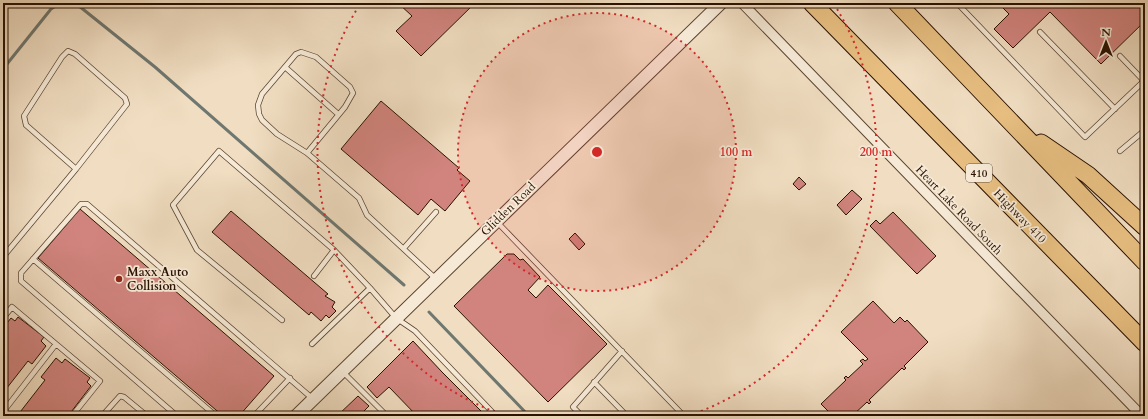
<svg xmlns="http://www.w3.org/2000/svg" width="1148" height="419" font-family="Cardo,serif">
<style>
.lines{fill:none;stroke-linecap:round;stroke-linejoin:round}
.stream{stroke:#6e7770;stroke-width:3}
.building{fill:#d1847e;stroke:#291000}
.service-casing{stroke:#5b4430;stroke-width:6}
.minor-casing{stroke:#5b4430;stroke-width:11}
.tertiary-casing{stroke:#5b4430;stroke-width:14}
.motorway-casing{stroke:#291000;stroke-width:19}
.service{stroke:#f6ead7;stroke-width:4.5}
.minor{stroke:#f6ead7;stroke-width:9}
.tertiary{stroke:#f6ead7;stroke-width:12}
.motorway{stroke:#e8bf81;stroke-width:17}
.ring{fill:none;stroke:#d62828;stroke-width:2;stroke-dasharray:2 4}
.poi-dot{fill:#8f2418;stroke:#f6ead7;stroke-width:1.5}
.labels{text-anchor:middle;stroke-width:3.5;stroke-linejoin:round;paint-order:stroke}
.shield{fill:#f6ead7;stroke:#665140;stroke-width:1}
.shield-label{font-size:11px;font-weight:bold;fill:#291000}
.street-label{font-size:12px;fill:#291000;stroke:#f6ead7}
.poi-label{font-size:12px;font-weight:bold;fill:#291000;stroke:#f6ead7;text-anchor:start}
.centre{fill:#d62828;stroke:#f6ead7;stroke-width:2}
.ring-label{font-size:12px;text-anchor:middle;font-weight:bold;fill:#d62828;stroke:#f6ead7;stroke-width:3.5;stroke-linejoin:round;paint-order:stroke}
</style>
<rect width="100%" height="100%" fill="#f1dec2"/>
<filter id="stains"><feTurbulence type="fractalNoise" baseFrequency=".005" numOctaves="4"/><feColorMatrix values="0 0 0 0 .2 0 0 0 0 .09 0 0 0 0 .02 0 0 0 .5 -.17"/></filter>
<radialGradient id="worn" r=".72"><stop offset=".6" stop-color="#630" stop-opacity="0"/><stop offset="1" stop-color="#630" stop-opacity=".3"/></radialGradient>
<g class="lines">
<path class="stream" d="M 68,3 L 79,6 L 155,67 L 404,285
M 3,69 L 51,9 L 60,3
M 429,312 L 529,416"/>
</g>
<path class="building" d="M 398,3 L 475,3 L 421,56 L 396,31 L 412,16 Z
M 998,3 L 1145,3 L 1145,21 L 1101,64 L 1050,12 L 1013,48 L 994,29 L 1009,14 Z
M 381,101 L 459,168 L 457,170 L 470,181 L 445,211 L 431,199 L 418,215 L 341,149 Z
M 799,177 L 806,184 L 799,190 L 793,184 Z
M 852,190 L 862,199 L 846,215 L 837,205 Z
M 80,209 L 274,376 L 239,416 L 223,416 L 38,258 Z
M 231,211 L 328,294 L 325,296 L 335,302 L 332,307 L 336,311 L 329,318 L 326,315 L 321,321 L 311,312 L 309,315 L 212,232 Z
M 893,212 L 936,256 L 917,274 L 870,226 L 876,220 L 880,224 Z
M 575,233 L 585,244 L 579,250 L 569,239 Z
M 507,254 L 514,254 L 520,260 L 523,259 L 540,277 L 528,290 L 536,298 L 548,285 L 607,344 L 548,402 L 454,306 Z
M 873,301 L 894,323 L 900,317 L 905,322 L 907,320 L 928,342 L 904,366 L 906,368 L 904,370 L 902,368 L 869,400 L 871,402 L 869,404 L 867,402 L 852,416 L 833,416 L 821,404 L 846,380 L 844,378 L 846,376 L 848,378 L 863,364 L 860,361 L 863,359 L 865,361 L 868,359 L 841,332 Z
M 18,317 L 44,337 L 41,341 L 46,346 L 32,364 L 28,361 L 3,393 L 3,328 L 11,318 L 15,321 Z
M 413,341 L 442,372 L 486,416 L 417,416 L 389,387 L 377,398 L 367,387 Z
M 56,358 L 62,363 L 65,359 L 90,378 L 87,382 L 91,386 L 68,416 L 17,416 L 45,380 L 41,377 Z
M 358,396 L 369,406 L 359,416 L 337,416 Z"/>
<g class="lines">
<defs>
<path id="service" d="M 957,3 L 1085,137 L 1145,80
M 1040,32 L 1115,109
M 1120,56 L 1144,81
M 285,67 L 338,114
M 1120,151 L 1145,130
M 307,153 L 345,107 L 353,93 L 350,87 L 316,57 L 301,52 L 296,54 L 262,94 L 258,105 L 259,114 L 262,120 L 277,134 L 307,153 L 359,198 L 367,215 L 436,279
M 497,222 L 684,416
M 404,248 L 436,212
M 3,257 L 76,169 L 127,104 L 125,98 L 75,54 L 68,51 L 62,57 L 24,116 L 26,125 L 76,169
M 33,259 L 216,416
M 314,276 L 334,250
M 3,318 L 12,307 L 100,381 L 72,416
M 282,320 L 197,250 L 173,205 L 219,151 L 334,250 L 370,288
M 312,344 L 370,288 L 396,318 L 415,331 L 496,416
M 343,372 L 387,416
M 594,382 L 627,416
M 3,412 L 56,344
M 102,416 L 120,396 L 124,397 L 147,416
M 177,416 L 21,281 L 21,273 L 81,204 L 87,204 L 313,399
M 254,416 L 290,378
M 582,416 L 573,407 L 622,351"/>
<path id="minor" d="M 742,3 L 1142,416"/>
<path id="tertiary" d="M 296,416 L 721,3"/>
<path id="motorway" d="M 812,3 L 1145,343
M 897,3 L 1145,262
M 1041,143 L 1088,175 L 1145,227"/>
</defs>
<use href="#service" class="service-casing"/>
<use href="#minor" class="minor-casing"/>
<use href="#tertiary" class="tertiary-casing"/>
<use href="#motorway" class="motorway-casing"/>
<use href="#service" class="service"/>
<use href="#minor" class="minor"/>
<use href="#tertiary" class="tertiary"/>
<use href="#motorway" class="motorway"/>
</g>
<circle cx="597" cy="152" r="139" fill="#d62828" fill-opacity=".12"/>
<g class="ring">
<circle cx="597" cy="152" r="139"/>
<path d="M506 416A279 279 0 0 1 360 4M834 4A279 279 0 0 1 688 416"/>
</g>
<circle class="poi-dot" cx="119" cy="279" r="4"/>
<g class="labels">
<rect class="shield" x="966" y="164" width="26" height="18" rx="3"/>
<g class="shield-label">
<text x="979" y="177">410</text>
</g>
<g class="street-label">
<text transform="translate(508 209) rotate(-44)" y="4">Glidden Road</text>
<text transform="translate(959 210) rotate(46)" y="4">Heart Lake Road South</text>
<text transform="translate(1020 216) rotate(46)" y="4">Highway 410</text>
</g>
<g class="poi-label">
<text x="127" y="276">Maxx Auto<tspan x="127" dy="14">Collision</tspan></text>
</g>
</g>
<circle cx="597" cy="152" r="6" class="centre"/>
<g class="ring-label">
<text x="736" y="156">100 m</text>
<text x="876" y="156">200 m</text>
</g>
<rect width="1148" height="419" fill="none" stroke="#f1dec2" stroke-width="16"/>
<rect x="4" y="4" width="1140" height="411" fill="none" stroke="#291000" stroke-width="2"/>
<rect x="8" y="8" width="1132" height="403" fill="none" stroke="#291000"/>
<g transform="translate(1106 42)" stroke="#f6ead7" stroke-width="3" paint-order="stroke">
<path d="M0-3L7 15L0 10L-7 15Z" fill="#291000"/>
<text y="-6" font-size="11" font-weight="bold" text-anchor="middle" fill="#291000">N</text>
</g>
<rect width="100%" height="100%" filter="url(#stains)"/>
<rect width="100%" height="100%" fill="url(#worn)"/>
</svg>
